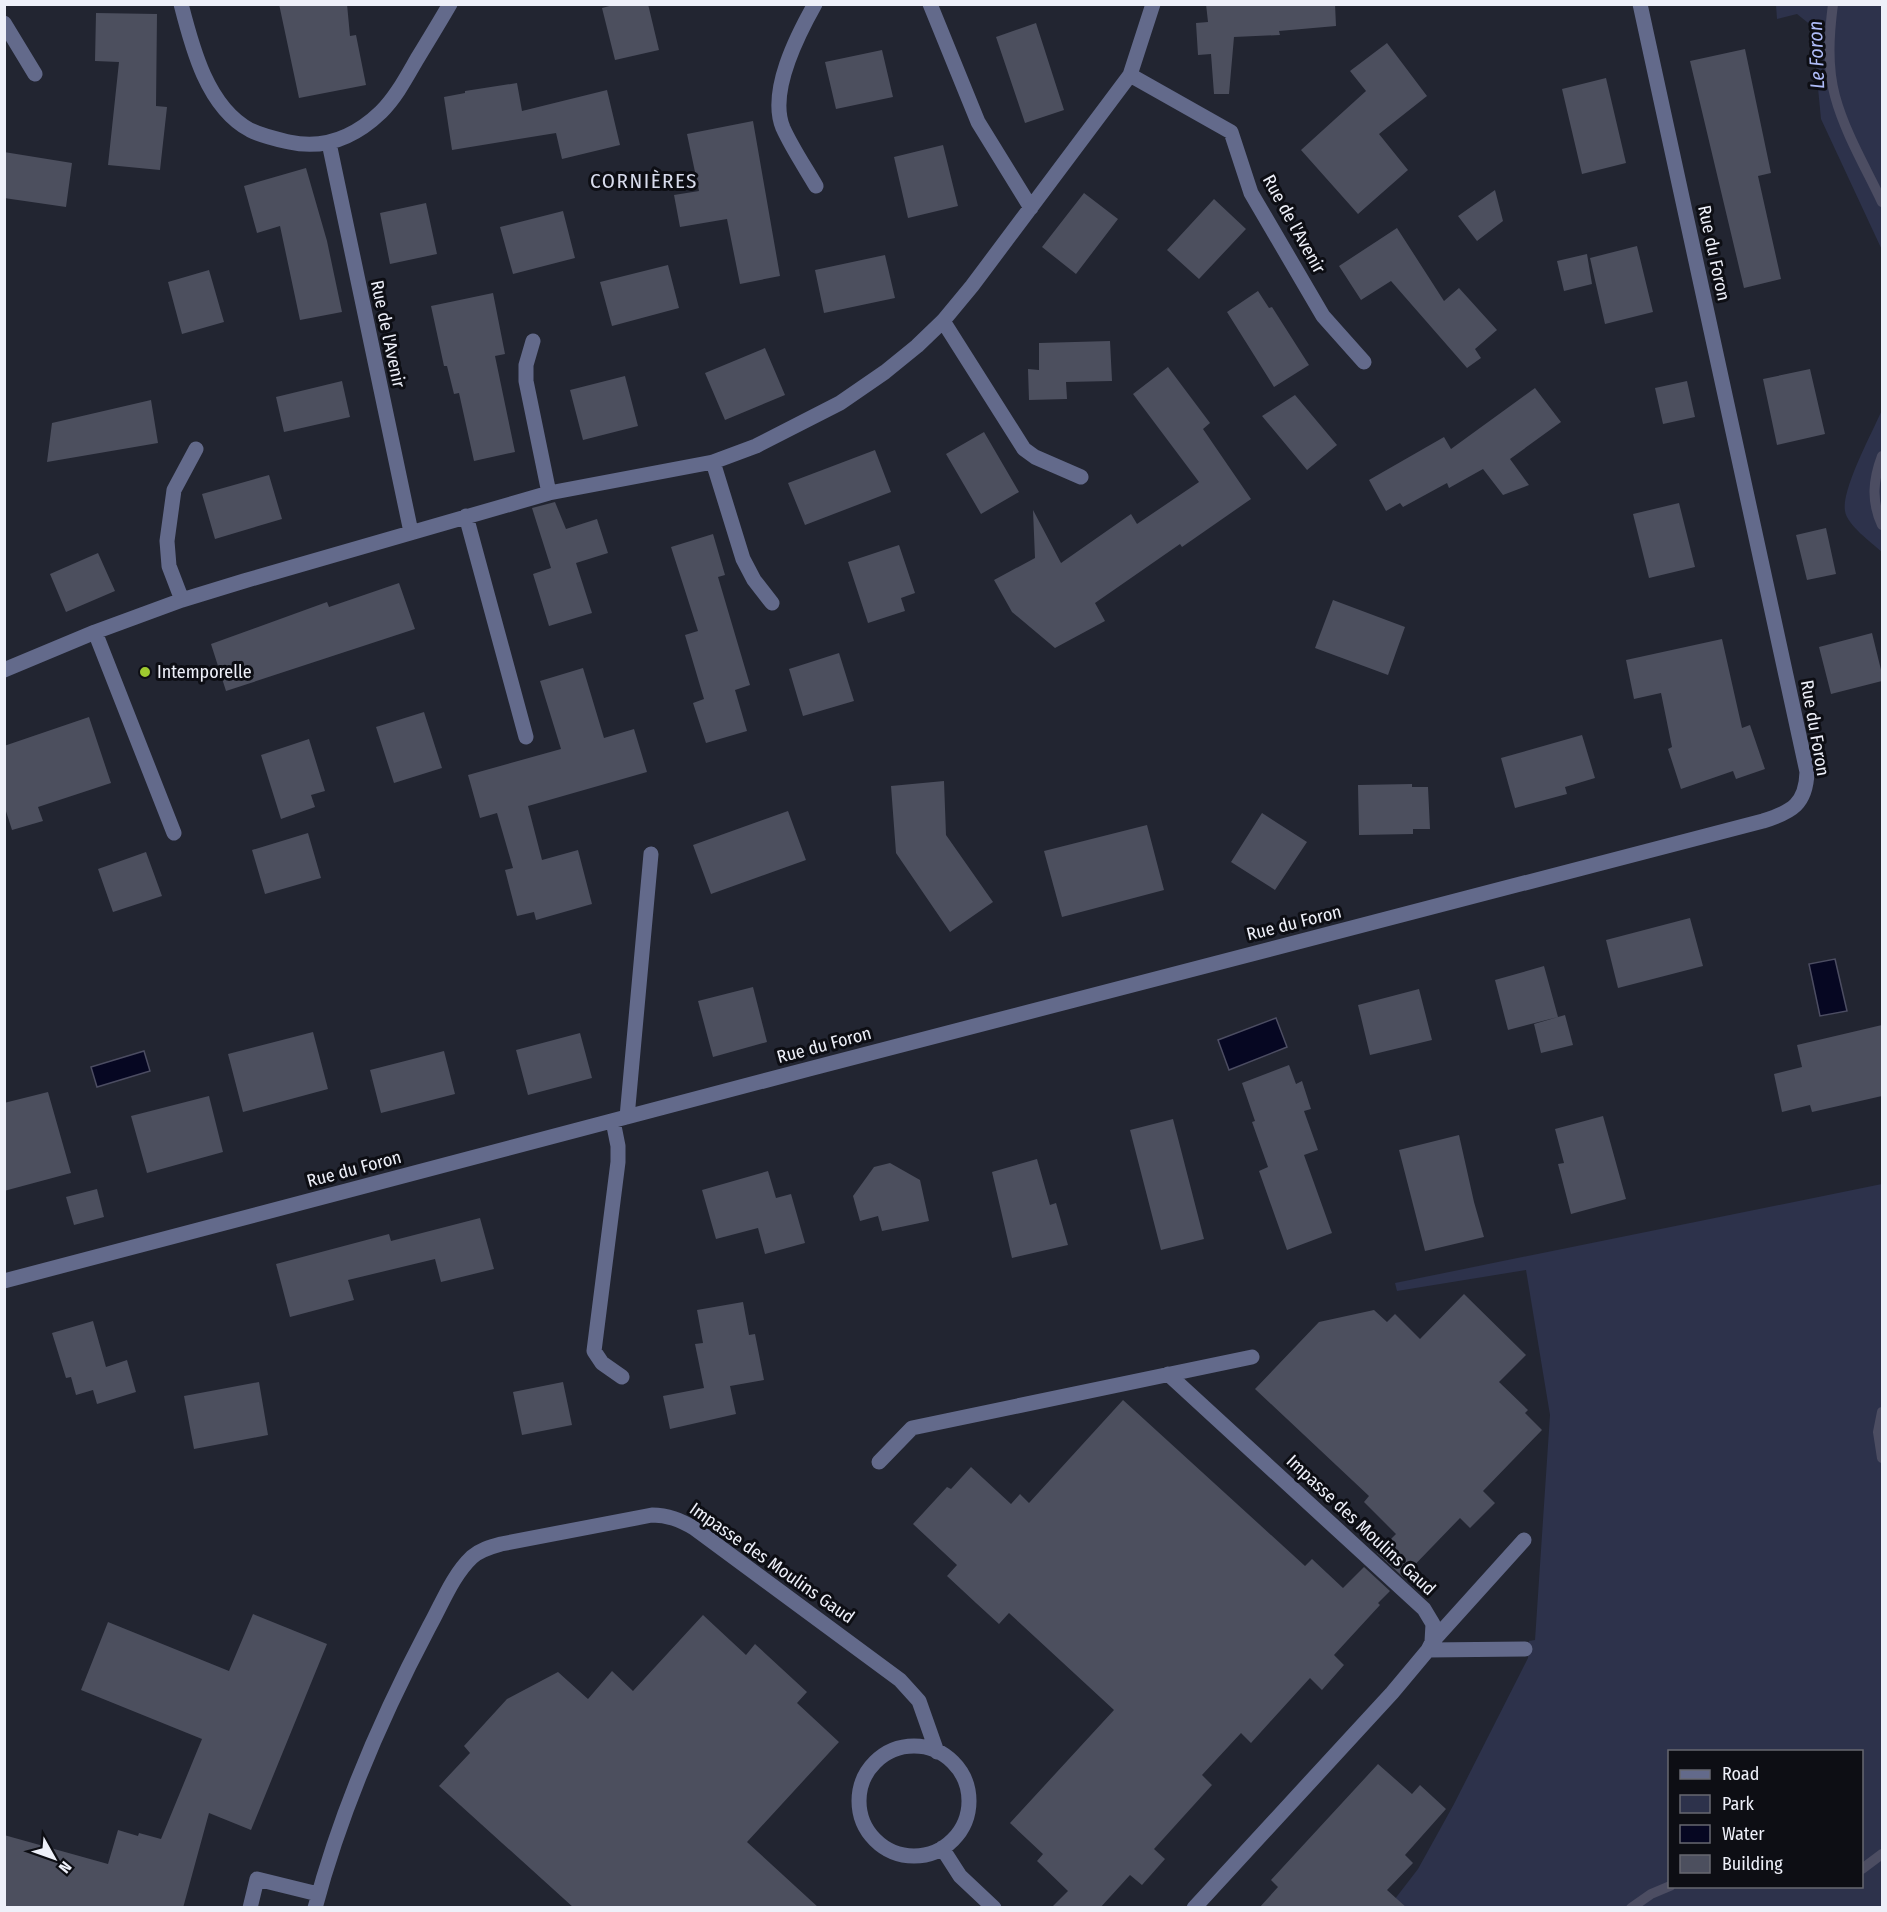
<svg xmlns="http://www.w3.org/2000/svg" width="1887" height="1912" font-family="'Fira Sans Condensed',sans-serif">
<style>
.green{fill:#2d324b;fill-rule:evenodd}
.water{fill:#060722;stroke:#4c4d62;stroke-width:1.5}
.lines{fill:none;stroke-linecap:round;stroke-linejoin:round}
.stream{stroke:#4c4d62;stroke-width:10}
.building{fill:#4c4f5e}
.minor{stroke:#636a8b;stroke-width:15}
.poi-dot{fill:#9eca2f;stroke:#0d0e14;stroke-width:2}
.labels{text-anchor:middle;stroke-width:6;stroke-linejoin:round;paint-order:stroke}
.street-label{font-size:18px;fill:#eef0f9;stroke:#0d0e14}
.poi-label{font-size:18px;fill:#eef0f9;stroke:#0d0e14;text-anchor:start}
.water-label{font-size:20px;font-style:italic;fill:#afbcf8;stroke:#0d0e14}
.quarter-label{font-size:21px;letter-spacing:1.5px;fill:#d8dced;stroke:#0d0e14}
</style>
<rect width="100%" height="100%" fill="#222531"/>
<path class="green" d="M 1776,5 L 1882,5 L 1882,250 L 1821,119 L 1812,26 L 1797,14 L 1777,19 Z
M 1882,410 L 1882,552 C 1872,543 1847,525 1845,511 C 1841,490 1873,431 1882,410 Z
M 1882,1184 L 1882,1906 L 1880,1908 L 1388,1908 L 1418,1869 L 1454,1804 L 1528,1658 L 1529,1641 L 1535,1640 L 1550,1415 L 1526,1270 L 1397,1291 L 1395,1283 ZM 1670,1752 L 1862,1752 L 1862,1886 L 1670,1886 Z"/>
<path class="water" d="M 1835,959 L 1847,1011 L 1820,1016 L 1809,964 Z
M 1276,1018 L 1287,1047 L 1229,1070 L 1218,1040 Z
M 144,1051 L 150,1071 L 97,1087 L 91,1067 Z"/>
<g class="lines">
<path class="stream" d="M 1833,4 C 1829,35 1827,66 1835,96 C 1845,133 1866,168 1882,202
M 1882,456 C 1873,480 1871,501 1882,525
M 1882,1412 L 1878,1432 L 1882,1458
M 1862,1869 L 1882,1854
M 1631,1908 L 1651,1894 L 1670,1886"/>
</g>
<path class="building" d="M 279,4 L 347,4 L 350,36 L 356,35 L 366,85 L 299,98 Z
M 617,4 L 648,4 L 659,50 L 615,60 L 602,8 Z
M 1206,4 L 1335,4 L 1336,26 L 1279,31 L 1280,35 L 1234,37 L 1229,94 L 1214,94 L 1211,54 L 1198,55 L 1196,23 L 1208,22 Z
M 96,13 L 157,14 L 156,106 L 167,107 L 160,170 L 108,165 L 119,62 L 95,61 Z
M 1036,23 L 1064,110 L 1025,123 L 996,37 Z
M 1387,43 L 1427,96 L 1379,134 L 1408,170 L 1358,214 L 1301,150 L 1366,91 L 1350,71 Z
M 1745,49 L 1771,173 L 1758,176 L 1781,279 L 1744,288 L 1690,61 Z
M 882,50 L 893,97 L 836,109 L 825,62 Z
M 1606,78 L 1626,163 L 1582,174 L 1562,89 Z
M 517,83 L 522,111 L 607,90 L 620,145 L 562,159 L 556,133 L 452,150 L 444,97 L 465,93 L 465,91 Z
M 753,121 L 780,276 L 740,284 L 727,219 L 680,227 L 674,195 L 699,191 L 687,134 Z
M 943,145 L 958,206 L 908,218 L 894,157 Z
M 4,152 L 72,163 L 66,207 L 4,198 Z
M 306,168 L 327,241 L 342,312 L 300,320 L 280,226 L 257,233 L 244,186 Z
M 1495,190 L 1503,221 L 1477,241 L 1458,216 Z
M 1084,193 L 1118,219 L 1076,274 L 1042,247 Z
M 1214,199 L 1246,229 L 1199,279 L 1167,250 Z
M 426,203 L 437,254 L 390,264 L 380,213 Z
M 563,211 L 575,258 L 513,274 L 500,227 Z
M 1397,228 L 1444,301 L 1459,288 L 1497,330 L 1475,349 L 1481,358 L 1467,368 L 1391,281 L 1361,300 L 1339,266 Z
M 1637,246 L 1653,312 L 1605,324 L 1590,258 Z
M 1587,254 L 1592,284 L 1564,291 L 1557,261 Z
M 885,255 L 895,298 L 824,313 L 815,270 Z
M 668,265 L 679,308 L 612,326 L 600,282 Z
M 209,270 L 224,322 L 182,334 L 168,282 Z
M 1258,291 L 1269,308 L 1272,307 L 1309,365 L 1274,387 L 1227,312 Z
M 493,293 L 505,354 L 495,356 L 515,452 L 474,461 L 459,393 L 454,394 L 447,366 L 444,366 L 431,306 Z
M 1110,341 L 1112,381 L 1066,382 L 1067,399 L 1029,400 L 1028,369 L 1039,370 L 1039,343 Z
M 765,348 L 785,395 L 725,420 L 705,373 Z
M 1168,367 L 1210,423 L 1203,429 L 1251,499 L 1182,547 L 1180,544 L 1095,603 L 1105,621 L 1055,648 L 1012,612 L 994,580 L 1035,558 L 1033,510 L 1061,563 L 1131,514 L 1137,524 L 1199,482 L 1133,394 Z
M 1810,369 L 1825,434 L 1777,445 L 1763,379 Z
M 625,376 L 638,426 L 583,440 L 570,390 Z
M 342,381 L 350,417 L 284,432 L 276,397 Z
M 1687,381 L 1695,417 L 1663,424 L 1655,388 Z
M 1535,388 L 1561,422 L 1510,459 L 1529,485 L 1503,495 L 1483,469 L 1449,488 L 1447,483 L 1403,507 L 1400,503 L 1386,511 L 1369,480 L 1444,437 L 1451,449 Z
M 1295,395 L 1337,445 L 1307,470 L 1262,416 Z
M 151,400 L 158,443 L 47,462 L 52,423 Z
M 984,432 L 1019,492 L 981,514 L 946,454 Z
M 875,450 L 891,492 L 805,525 L 788,483 Z
M 269,475 L 282,519 L 215,539 L 202,494 Z
M 555,502 L 566,529 L 597,519 L 608,553 L 576,563 L 592,613 L 549,626 L 533,574 L 551,568 L 532,508 Z
M 1679,503 L 1695,567 L 1649,578 L 1633,514 Z
M 1826,528 L 1836,574 L 1807,580 L 1796,535 Z
M 713,534 L 725,575 L 718,577 L 750,685 L 735,690 L 747,731 L 706,743 L 693,703 L 704,699 L 685,635 L 698,631 L 671,547 Z
M 899,545 L 915,593 L 901,598 L 905,611 L 868,623 L 848,562 Z
M 98,553 L 115,591 L 66,612 L 50,574 Z
M 399,583 L 415,629 L 226,691 L 211,644 L 327,602 L 329,607 Z
M 1333,600 L 1405,627 L 1388,675 L 1315,648 Z
M 1872,633 L 1882,674 L 1882,681 L 1831,694 L 1819,647 Z
M 1722,639 L 1742,728 L 1750,725 L 1765,769 L 1736,779 L 1733,771 L 1681,789 L 1668,749 L 1672,747 L 1661,693 L 1634,699 L 1626,660 Z
M 839,653 L 854,701 L 803,716 L 789,669 Z
M 583,668 L 604,738 L 634,729 L 647,772 L 528,806 L 542,860 L 578,850 L 592,904 L 536,920 L 534,912 L 517,916 L 505,870 L 513,868 L 497,813 L 480,818 L 468,775 L 561,749 L 540,681 Z
M 424,712 L 442,768 L 394,783 L 376,727 Z
M 89,717 L 111,783 L 38,807 L 43,821 L 12,830 L 4,805 L 4,746 Z
M 1582,735 L 1595,778 L 1565,787 L 1567,794 L 1515,808 L 1501,758 Z
M 309,739 L 325,791 L 311,795 L 315,807 L 281,819 L 261,755 Z
M 944,781 L 946,835 L 993,902 L 950,932 L 896,853 L 891,786 Z
M 1412,784 L 1412,787 L 1428,787 L 1430,829 L 1413,829 L 1413,834 L 1359,835 L 1358,785 Z
M 788,811 L 806,860 L 711,894 L 693,845 Z
M 1262,813 L 1307,842 L 1275,890 L 1231,862 Z
M 1147,825 L 1164,890 L 1062,917 L 1044,851 Z
M 308,833 L 321,878 L 265,894 L 252,850 Z
M 146,852 L 162,896 L 113,912 L 98,869 Z
M 1690,918 L 1703,966 L 1618,988 L 1606,940 Z
M 1544,966 L 1558,1017 L 1508,1030 L 1495,980 Z
M 753,987 L 767,1042 L 713,1057 L 698,1001 Z
M 1419,989 L 1432,1040 L 1370,1055 L 1358,1005 Z
M 1565,1015 L 1573,1045 L 1541,1053 L 1534,1024 Z
M 1882,1025 L 1882,1096 L 1812,1112 L 1810,1105 L 1782,1112 L 1774,1074 L 1802,1067 L 1797,1045 Z
M 313,1032 L 328,1089 L 243,1112 L 228,1054 Z
M 580,1033 L 592,1078 L 528,1095 L 516,1050 Z
M 444,1051 L 455,1094 L 381,1113 L 370,1070 Z
M 1289,1065 L 1296,1084 L 1302,1081 L 1311,1109 L 1304,1111 L 1318,1150 L 1304,1155 L 1332,1233 L 1287,1250 L 1259,1171 L 1268,1167 L 1252,1122 L 1255,1121 L 1242,1083 Z
M 48,1092 L 71,1173 L 4,1191 L 4,1103 Z
M 209,1096 L 223,1152 L 147,1173 L 131,1116 Z
M 1603,1116 L 1626,1199 L 1571,1214 L 1558,1164 L 1564,1163 L 1555,1129 Z
M 1173,1119 L 1204,1239 L 1161,1250 L 1130,1130 Z
M 1459,1135 L 1474,1202 L 1484,1237 L 1425,1251 L 1399,1150 Z
M 1037,1159 L 1050,1205 L 1056,1203 L 1068,1245 L 1012,1258 L 992,1172 Z
M 890,1163 L 920,1180 L 929,1221 L 882,1231 L 878,1216 L 860,1221 L 853,1196 L 874,1167 Z
M 768,1171 L 776,1198 L 791,1194 L 805,1243 L 765,1254 L 758,1228 L 716,1239 L 702,1190 Z
M 97,1189 L 104,1217 L 74,1225 L 66,1197 Z
M 480,1218 L 494,1269 L 441,1282 L 435,1259 L 348,1280 L 354,1300 L 290,1317 L 276,1264 L 389,1234 L 391,1241 Z
M 1464,1294 L 1526,1355 L 1499,1382 L 1528,1410 L 1525,1413 L 1542,1430 L 1483,1491 L 1495,1503 L 1470,1528 L 1460,1518 L 1403,1577 L 1377,1553 L 1396,1534 L 1364,1502 L 1369,1496 L 1255,1389 L 1319,1322 L 1374,1310 L 1387,1322 L 1395,1314 L 1420,1339 Z
M 743,1302 L 749,1335 L 755,1334 L 764,1380 L 730,1386 L 736,1414 L 670,1429 L 663,1396 L 704,1388 L 695,1344 L 703,1343 L 697,1310 Z
M 93,1321 L 106,1367 L 127,1360 L 136,1392 L 97,1404 L 93,1390 L 76,1395 L 71,1377 L 66,1378 L 52,1333 Z
M 259,1382 L 268,1435 L 194,1449 L 184,1396 Z
M 563,1382 L 572,1425 L 522,1435 L 513,1392 Z
M 1123,1400 L 1305,1566 L 1312,1559 L 1343,1588 L 1364,1567 L 1390,1591 L 1378,1603 L 1380,1605 L 1334,1655 L 1344,1665 L 1322,1690 L 1310,1678 L 1251,1743 L 1241,1733 L 1202,1775 L 1212,1785 L 1154,1849 L 1165,1859 L 1142,1885 L 1130,1875 L 1100,1908 L 1051,1908 L 1068,1891 L 1037,1861 L 1043,1854 L 1010,1823 L 1114,1710 L 1009,1613 L 999,1624 L 976,1603 L 947,1576 L 957,1565 L 913,1524 L 947,1487 L 951,1489 L 971,1467 L 1011,1504 L 1020,1494 L 1029,1503 Z
M 253,1614 L 327,1644 L 251,1830 L 209,1813 L 183,1908 L 4,1908 L 4,1835 L 108,1864 L 118,1830 L 138,1836 L 139,1833 L 161,1839 L 202,1739 L 81,1690 L 108,1622 L 229,1671 Z
M 703,1615 L 746,1655 L 755,1644 L 807,1692 L 797,1703 L 839,1742 L 747,1842 L 819,1908 L 574,1908 L 439,1786 L 470,1753 L 464,1746 L 507,1699 L 558,1672 L 588,1699 L 612,1671 L 633,1691 Z
M 1378,1764 L 1412,1794 L 1420,1785 L 1446,1809 L 1405,1855 L 1413,1863 L 1387,1890 L 1407,1908 L 1259,1908 L 1278,1887 L 1271,1880 Z"/>
<g class="lines">
<path class="minor" d="M 181,4 C 192,47 207,107 250,130 C 262,136 276,139 289,142 C 325,150 355,137 381,112 C 396,97 406,78 417,59 C 428,41 439,23 450,4
M 815,4 C 797,36 768,92 783,128 C 792,148 805,167 816,186
M 930,4 L 978,122 L 1031,208
M 4,23 L 35,74
M 1130,75 L 1231,132 L 1251,193 L 1323,316 L 1364,362
M 329,143 L 411,532
M 943,321 L 1024,449 L 1035,457 L 1081,477
M 533,341 L 526,365 L 526,381 L 549,493
M 713,462 L 743,559 L 754,580 L 772,603
M 466,516 L 526,737
M 182,600 L 169,566 L 167,541 L 174,490 L 196,449
M 95,632 L 174,833
M 4,670 L 95,632 L 182,600 L 244,581 L 549,493 L 713,462 L 756,446 L 840,403 L 885,372 L 917,346 L 943,321 L 972,286 L 1130,75 L 1153,4
M 627,1117 L 651,854
M 613,1121 L 618,1146 L 618,1162 L 594,1351 L 602,1363 L 622,1377
M 4,1281 L 809,1069 L 1763,821 C 1792,812 1806,804 1807,772 L 1640,4
M 1168,1374 L 1424,1609 L 1433,1624 L 1432,1642 L 1428,1650 L 1392,1693 L 1194,1908
M 879,1462 L 912,1428 L 1252,1357
M 1432,1642 L 1524,1540
M 1428,1650 L 1525,1649
M859 1801a55 55 0 1 1 110 0a55 55 0 1 1-110 0Z
M 942,1848 L 960,1876 L 994,1908
M 250,1908 L 257,1879 L 318,1894
M 315,1908 C 341,1810 382,1716 429,1627 C 442,1604 452,1576 472,1557 C 480,1550 490,1547 501,1544 L 652,1515 C 668,1515 680,1520 694,1528 L 900,1680 L 919,1701 L 937,1752"/>
</g>
<circle class="poi-dot" cx="145" cy="672" r="6"/>
<g class="labels">
<g class="street-label">
<text transform="translate(1294 224) rotate(61)" y="6">Rue de l'Avenir</text>
<text transform="translate(1714 253) rotate(78)" y="6">Rue du Foron</text>
<text transform="translate(388 334) rotate(78)" y="6">Rue de l'Avenir</text>
<text transform="translate(1815 728) rotate(80)" y="6">Rue du Foron</text>
<text transform="translate(1294 923) rotate(-14)" y="6">Rue du Foron</text>
<text transform="translate(824 1045) rotate(-15)" y="6">Rue du Foron</text>
<text transform="translate(354 1169) rotate(-15)" y="6">Rue du Foron</text>
<text transform="translate(1361 1525) rotate(43)" y="6">Impasse des Moulins Gaud</text>
<text transform="translate(772 1563) rotate(35)" y="6">Impasse des Moulins Gaud</text>
</g>
<g class="poi-label">
<text x="157" y="678">Intemporelle</text>
</g>
<g class="water-label">
<text transform="translate(1816 55) rotate(-92)" y="7">Le Foron</text>
</g>
<g class="quarter-label">
<text x="644" y="188">CORNIÈRES</text>
</g>
</g>
<rect width="1887" height="1912" fill="none" stroke="#eef0f9" stroke-width="12"/>
<rect x="1668" y="1750" width="195" height="138" fill="#0d0e14" stroke="#676870" stroke-width="1.5"/>
<rect x="1680" y="1770" width="30" height="9" fill="#636a8b" stroke="#676870" stroke-width="1.5"/>
<text x="1722" y="1780" font-size="18" fill="#eef0f9">Road</text>
<rect x="1680" y="1795" width="30" height="18" fill="#2d324b" stroke="#676870" stroke-width="1.5"/>
<text x="1722" y="1810" font-size="18" fill="#eef0f9">Park</text>
<rect x="1680" y="1825" width="30" height="18" fill="#060722" stroke="#676870" stroke-width="1.5"/>
<text x="1722" y="1840" font-size="18" fill="#eef0f9">Water</text>
<rect x="1680" y="1855" width="30" height="18" fill="#4c4f5e" stroke="#676870" stroke-width="1.5"/>
<text x="1722" y="1870" font-size="18" fill="#eef0f9">Building</text>
<g transform="translate(54 1858) rotate(130)" stroke="#0d0e14" stroke-width="4.5" paint-order="stroke">
<path d="M0-4.5L10 22L0 15L-10 22Z" fill="#eef0f9"/>
<text y="-9" font-size="16" font-weight="bold" text-anchor="middle" fill="#eef0f9">N</text>
</g>
</svg>
